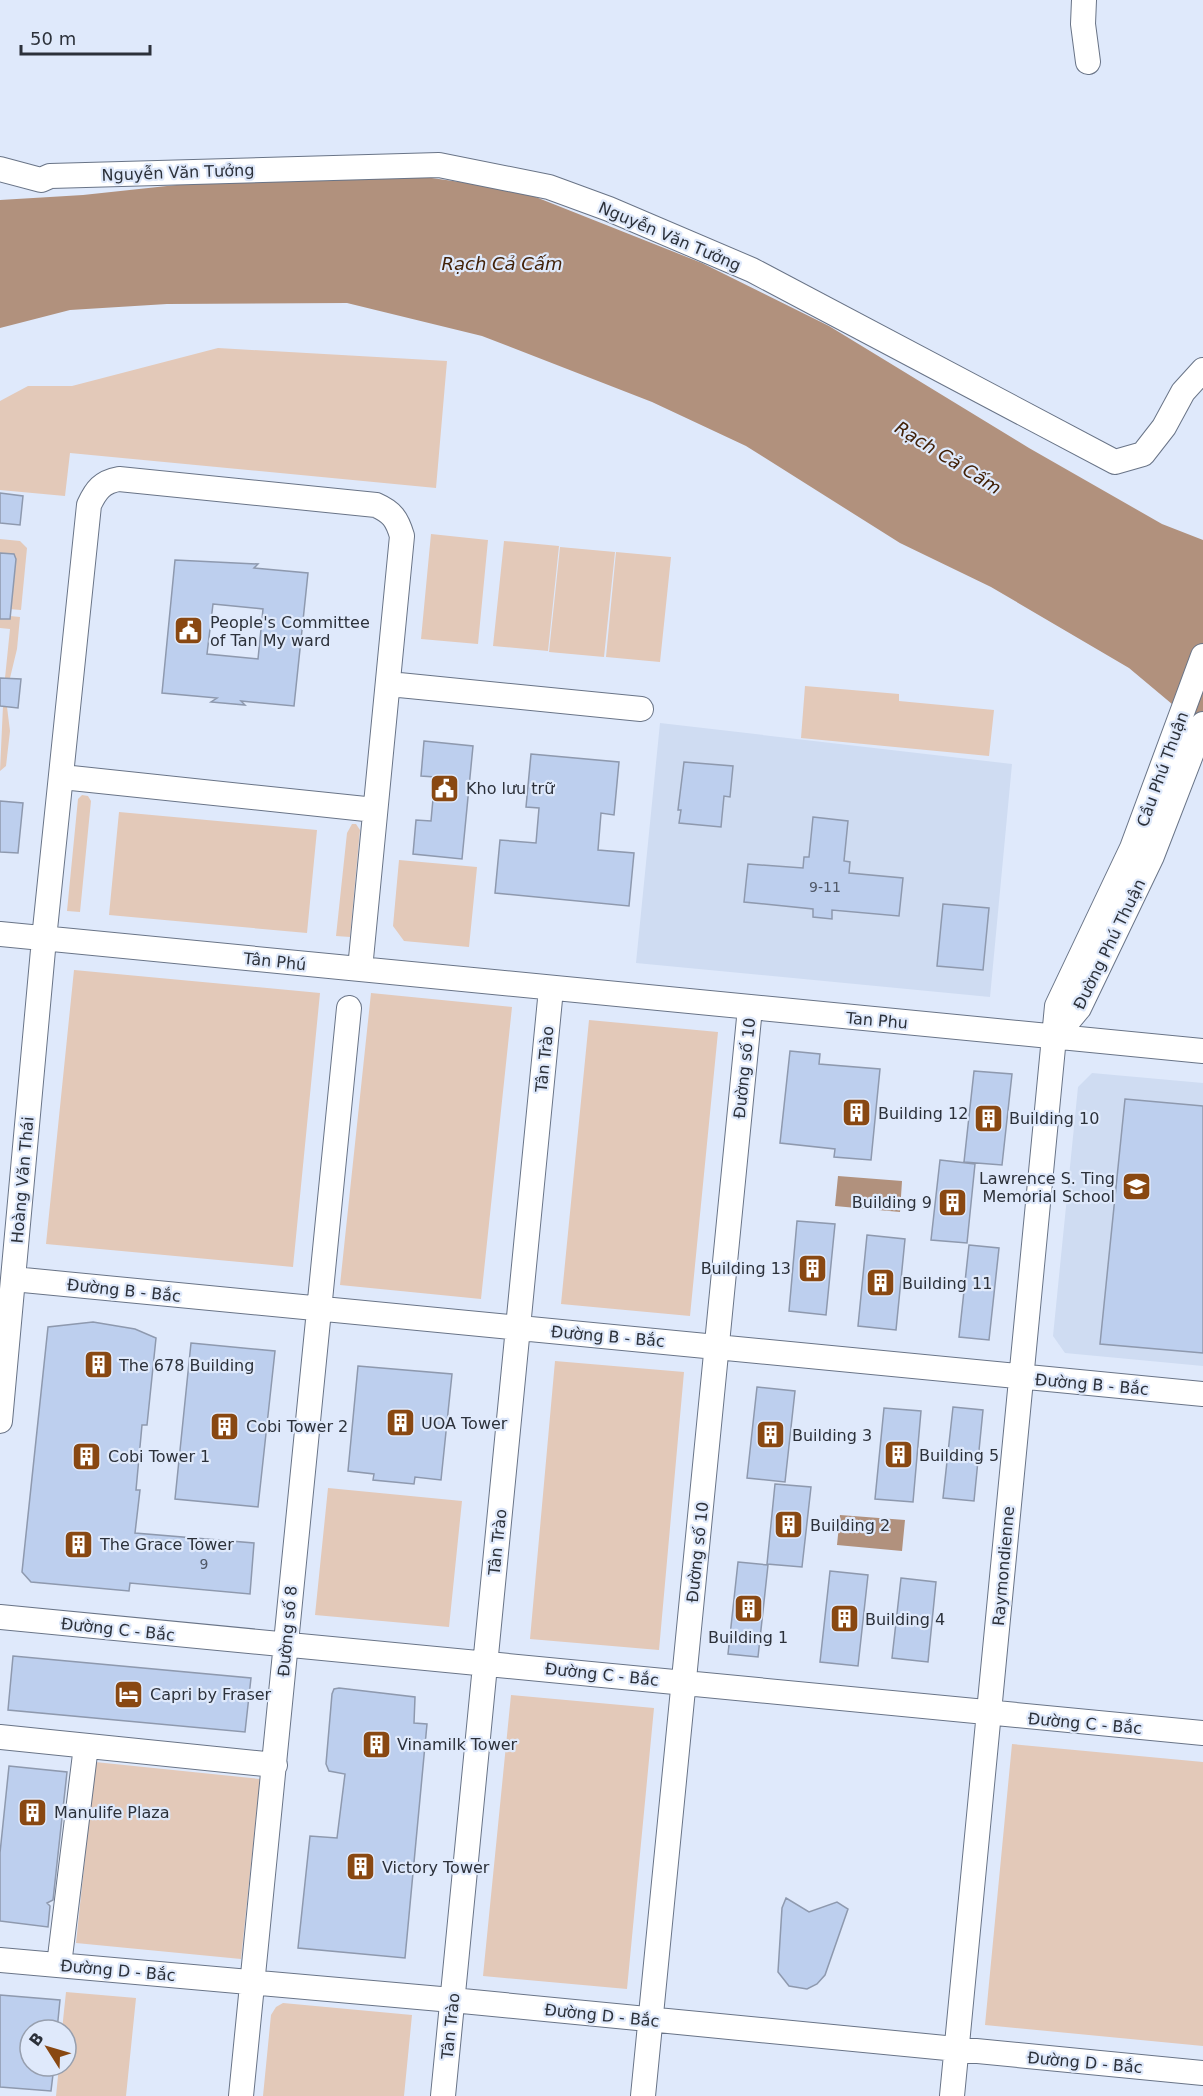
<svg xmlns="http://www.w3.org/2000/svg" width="1203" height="2096" font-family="'DejaVu Sans',sans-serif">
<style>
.built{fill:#cfdcf2}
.green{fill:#e3c9b9}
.water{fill:#b1917d}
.building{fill:#bdcfee;stroke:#8e99ae;stroke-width:1.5;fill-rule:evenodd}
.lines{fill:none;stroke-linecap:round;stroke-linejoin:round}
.minor-casing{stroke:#697487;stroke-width:26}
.minor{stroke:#fff;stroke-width:24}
.labels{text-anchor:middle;stroke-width:4.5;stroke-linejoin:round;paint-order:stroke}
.number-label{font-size:14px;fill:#505867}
.street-label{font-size:16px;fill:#2c313a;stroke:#dfe9fb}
.poi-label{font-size:16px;fill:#2c313a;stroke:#dfe9fb;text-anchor:start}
.water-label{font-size:18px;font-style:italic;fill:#412006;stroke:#dfe9fb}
</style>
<rect width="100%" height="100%" fill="#dfe9fb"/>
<path class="built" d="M 660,723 L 1012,764 L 990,997 L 636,963 Z
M 1092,1073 L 1203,1083 L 1203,1366 L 1065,1353 L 1053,1336 L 1078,1087 Z"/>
<path class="green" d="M 218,348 L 447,361 L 436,488 L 70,453 L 65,496 L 0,490 L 0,401 L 28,386 L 72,386 Z
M 431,534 L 488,540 L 478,644 L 421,639 Z
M 0,539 L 20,541 L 27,548 L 21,610 L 9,609 L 14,554 L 0,553 Z
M 504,541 L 559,546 L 548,651 L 493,646 Z
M 560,547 L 615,552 L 604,657 L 549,652 Z
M 616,552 L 671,557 L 660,662 L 606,657 Z
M 0,615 L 20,617 L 17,649 L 10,678 L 5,678 L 10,629 L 0,628 Z
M 805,686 L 899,694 L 899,701 L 994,710 L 989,756 L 801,738 Z
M 3,706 L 7,707 L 10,731 L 6,766 L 0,771 Z
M 82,795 L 88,796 L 91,801 L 80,912 L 67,911 L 78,799 Z
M 119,812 L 317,830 L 307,933 L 109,915 Z
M 352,824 L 356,824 L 360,830 L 350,937 L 336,936 L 347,833 Z
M 399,860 L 477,867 L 469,947 L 404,941 L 393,926 Z
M 74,970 L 320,993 L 293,1267 L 46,1244 Z
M 371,993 L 512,1007 L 481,1299 L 340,1285 Z
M 589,1020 L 718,1032 L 690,1316 L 561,1304 Z
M 555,1361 L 684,1372 L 659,1650 L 530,1639 Z
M 328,1488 L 462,1501 L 449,1627 L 315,1615 Z
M 511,1695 L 654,1708 L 627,1989 L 483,1976 Z
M 1012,1744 L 1203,1762 L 1203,2046 L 985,2025 Z
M 95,1762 L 260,1779 L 241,1959 L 76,1943 Z
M 66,1992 L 136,1998 L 126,2096 L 56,2096 L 59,2066 L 66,2066 L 66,2030 L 62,2030 Z
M 283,2003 L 412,2015 L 404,2096 L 263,2096 L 271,2015 L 276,2007 Z"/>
<path class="water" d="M 382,171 L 518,190 L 702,263 L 829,326 L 1029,448 L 1162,524 L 1203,540 L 1203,730 L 1129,668 L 991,587 L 900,543 L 746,446 L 652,402 L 482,336 L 347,303 L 167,304 L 70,310 L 0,328 L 0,200 L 83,195 L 223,180 Z
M 838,1176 L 902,1181 L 900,1212 L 835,1206 Z
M 840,1515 L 905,1520 L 902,1551 L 837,1545 Z"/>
<path class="building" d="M 0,493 L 23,496 L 20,525 L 0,523 Z
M 0,553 L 14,554 L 16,559 L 10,619 L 0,619 Z
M 175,560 L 258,564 L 254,568 L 308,573 L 294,706 L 241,701 L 245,705 L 211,702 L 217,698 L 162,693 ZM 213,604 L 263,609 L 258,659 L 207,654 Z
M 0,678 L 21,679 L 18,708 L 0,706 Z
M 424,741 L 473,746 L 462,859 L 413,854 L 416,820 L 431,821 L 435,777 L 421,776 Z
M 531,754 L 619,762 L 614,815 L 601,813 L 598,850 L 634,853 L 629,906 L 495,893 L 500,840 L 536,843 L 539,808 L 526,807 Z
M 684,762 L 733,766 L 730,797 L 724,796 L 721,827 L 679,823 L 681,810 L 678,810 Z
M 0,801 L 23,803 L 18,853 L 0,852 Z
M 813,817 L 848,821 L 844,861 L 850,862 L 849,873 L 903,878 L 899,916 L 832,910 L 832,919 L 813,917 L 813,909 L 744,902 L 748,864 L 803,868 L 804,857 L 809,857 Z
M 943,904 L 989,908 L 983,970 L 937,966 Z
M 790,1051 L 820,1054 L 819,1064 L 880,1069 L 871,1160 L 834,1157 L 835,1149 L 780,1143 Z
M 974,1071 L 1012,1074 L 1002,1165 L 964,1162 Z
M 1125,1099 L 1203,1106 L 1203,1353 L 1100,1344 Z
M 940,1160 L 975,1164 L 967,1243 L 931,1240 Z
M 797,1221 L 835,1224 L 826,1315 L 789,1311 Z
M 867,1235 L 905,1239 L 896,1330 L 858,1326 Z
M 969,1245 L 999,1248 L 989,1340 L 959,1337 Z
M 93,1322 L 135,1329 L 156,1338 L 147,1425 L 142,1425 L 136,1490 L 140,1490 L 135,1533 L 254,1543 L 250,1594 L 130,1583 L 129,1591 L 31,1582 L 22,1572 L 48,1327 Z
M 191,1343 L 275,1351 L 258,1507 L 175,1499 Z
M 358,1366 L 452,1374 L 441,1480 L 415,1477 L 414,1484 L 373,1480 L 374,1474 L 348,1471 Z
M 757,1387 L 795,1391 L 785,1482 L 747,1478 Z
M 953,1407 L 983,1410 L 974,1501 L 943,1498 Z
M 884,1408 L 921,1411 L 913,1502 L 875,1499 Z
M 775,1484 L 811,1487 L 802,1567 L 767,1564 Z
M 738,1562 L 768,1565 L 758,1657 L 728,1654 Z
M 830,1571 L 868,1575 L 858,1666 L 820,1662 Z
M 901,1578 L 936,1582 L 928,1662 L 892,1658 Z
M 13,1656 L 251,1678 L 245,1732 L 8,1710 Z
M 339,1688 L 415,1697 L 414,1723 L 427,1724 L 405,1958 L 298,1948 L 310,1836 L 337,1838 L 345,1774 L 329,1771 L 326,1764 L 332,1694 L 334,1689 Z
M 9,1766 L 67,1772 L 53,1900 L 47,1903 L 50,1906 L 48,1927 L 0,1921 L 0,1853 Z
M 786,1898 L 809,1912 L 837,1902 L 848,1909 L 825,1975 L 817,1984 L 807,1989 L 789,1986 L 778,1972 L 782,1908 Z
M 0,1995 L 60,2000 L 57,2030 L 30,2030 L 30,2066 L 54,2066 L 51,2091 L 0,2087 Z"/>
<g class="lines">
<defs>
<path id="minor" d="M 1084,0 L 1083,24 L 1088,62
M 0,169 L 41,180 L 50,176 L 439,165 L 549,187 L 609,209 L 752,270 L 1115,462 L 1143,454 L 1164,427 L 1183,392 L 1203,370
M 389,684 L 641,709
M 62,777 L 375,810
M 0,934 L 1203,1051
M 1055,1037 L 1079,1008 L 1152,856 L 1203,724
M 13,1279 L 1203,1394
M 0,1421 L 44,939 L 89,505 C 96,490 102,482 119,479 L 376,505 C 392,512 397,519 402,536 L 360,969
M 0,1617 L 1203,1733
M 0,1737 L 275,1765
M 0,1960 L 452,2000 L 1203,2073
M 59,1965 L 86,1746
M 241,2096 L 349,1008
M 443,2096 L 551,989
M 643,2096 L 750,1008
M 952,2096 L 1057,1006 L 1132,848 L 1203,656"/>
</defs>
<use href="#minor" class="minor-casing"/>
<use href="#minor" class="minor"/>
</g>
<defs>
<symbol id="civic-square" viewBox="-11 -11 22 22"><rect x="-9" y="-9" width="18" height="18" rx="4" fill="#894812" stroke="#dfe9fb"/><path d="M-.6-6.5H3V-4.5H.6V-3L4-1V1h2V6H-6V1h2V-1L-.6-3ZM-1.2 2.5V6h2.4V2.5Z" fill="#fff"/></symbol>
<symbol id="building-square" viewBox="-11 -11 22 22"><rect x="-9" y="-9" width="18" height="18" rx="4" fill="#894812" stroke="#dfe9fb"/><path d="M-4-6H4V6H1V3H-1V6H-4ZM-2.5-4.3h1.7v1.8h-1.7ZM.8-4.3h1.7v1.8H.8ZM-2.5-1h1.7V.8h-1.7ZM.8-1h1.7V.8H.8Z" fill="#fff"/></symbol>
<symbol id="school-square" viewBox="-11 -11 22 22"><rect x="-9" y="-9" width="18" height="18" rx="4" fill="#894812" stroke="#dfe9fb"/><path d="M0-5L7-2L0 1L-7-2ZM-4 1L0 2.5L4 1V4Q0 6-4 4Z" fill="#fff"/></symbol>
<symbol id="hotel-square" viewBox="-11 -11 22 22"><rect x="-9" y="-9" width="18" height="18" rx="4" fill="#894812" stroke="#dfe9fb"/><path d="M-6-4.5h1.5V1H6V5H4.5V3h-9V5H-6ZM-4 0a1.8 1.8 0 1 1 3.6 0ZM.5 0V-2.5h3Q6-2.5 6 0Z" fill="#fff"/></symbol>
</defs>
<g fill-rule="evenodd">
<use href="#civic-square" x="172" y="614" width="33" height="33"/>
<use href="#civic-square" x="428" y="772" width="33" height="33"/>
<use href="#building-square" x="840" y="1096" width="33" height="33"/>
<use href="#building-square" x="972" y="1102" width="33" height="33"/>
<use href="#school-square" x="1120" y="1170" width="33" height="33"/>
<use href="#building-square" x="936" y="1186" width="33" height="33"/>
<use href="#building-square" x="796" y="1252" width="33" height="33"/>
<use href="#building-square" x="864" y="1266" width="33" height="33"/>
<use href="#building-square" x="82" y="1348" width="33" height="33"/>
<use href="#building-square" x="384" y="1406" width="33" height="33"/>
<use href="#building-square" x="208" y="1410" width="33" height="33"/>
<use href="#building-square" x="754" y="1418" width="33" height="33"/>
<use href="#building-square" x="882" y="1438" width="33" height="33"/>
<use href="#building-square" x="70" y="1440" width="33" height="33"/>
<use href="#building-square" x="772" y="1508" width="33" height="33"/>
<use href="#building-square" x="62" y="1528" width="33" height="33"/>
<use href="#building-square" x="732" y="1592" width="33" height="33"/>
<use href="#building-square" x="828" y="1602" width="33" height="33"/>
<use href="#hotel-square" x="112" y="1678" width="33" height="33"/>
<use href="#building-square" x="360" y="1728" width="33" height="33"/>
<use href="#building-square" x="16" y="1796" width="33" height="33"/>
<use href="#building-square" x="344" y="1850" width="33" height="33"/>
</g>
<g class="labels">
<g class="number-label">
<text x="825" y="892">9-11</text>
<text x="204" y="1569">9</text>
</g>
<g class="street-label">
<text transform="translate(178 172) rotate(-2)" y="6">Nguyễn Văn Tưởng</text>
<text transform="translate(670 236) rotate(23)" y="6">Nguyễn Văn Tưởng</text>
<text transform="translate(1162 769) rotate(-70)" y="6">Cầu Phú Thuận</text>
<text transform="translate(1109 944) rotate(-64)" y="6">Đường Phú Thuận</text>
<text transform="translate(275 961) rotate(6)" y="6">Tân Phú</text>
<text transform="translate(877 1020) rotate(5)" y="6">Tan Phu</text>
<text transform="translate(544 1059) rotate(-84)" y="6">Tân Trào</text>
<text transform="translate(744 1068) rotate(-84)" y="6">Đường số 10</text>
<text transform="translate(22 1180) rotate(-85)" y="6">Hoàng Văn Thái</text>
<text transform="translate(124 1290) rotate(6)" y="6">Đường B - Bắc</text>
<text transform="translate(608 1336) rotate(5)" y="6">Đường B - Bắc</text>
<text transform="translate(1092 1384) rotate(5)" y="6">Đường B - Bắc</text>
<text transform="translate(497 1542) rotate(-84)" y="6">Tân Trào</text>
<text transform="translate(697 1552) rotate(-84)" y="6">Đường số 10</text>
<text transform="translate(1003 1566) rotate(-85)" y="6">Raymondienne</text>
<text transform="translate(118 1629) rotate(6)" y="6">Đường C - Bắc</text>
<text transform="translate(287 1631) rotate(-85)" y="6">Đường số 8</text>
<text transform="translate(602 1674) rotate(6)" y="6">Đường C - Bắc</text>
<text transform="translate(1085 1723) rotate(5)" y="6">Đường C - Bắc</text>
<text transform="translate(118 1970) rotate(5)" y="6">Đường D - Bắc</text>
<text transform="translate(602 2015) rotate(6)" y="6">Đường D - Bắc</text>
<text transform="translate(450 2026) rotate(-84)" y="6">Tân Trào</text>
<text transform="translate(1085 2062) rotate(5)" y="6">Đường D - Bắc</text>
</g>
<g class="poi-label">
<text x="210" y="628">People's Committee<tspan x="210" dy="18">of Tan My ward</tspan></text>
<text x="466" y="794">Kho lưu trữ</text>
<text x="878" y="1119">Building 12</text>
<text x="1009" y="1124">Building 10</text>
<text x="1115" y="1184" text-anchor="end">Lawrence S. Ting<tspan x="1115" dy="18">Memorial School</tspan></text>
<text x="932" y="1208" text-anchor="end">Building 9</text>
<text x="791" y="1274" text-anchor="end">Building 13</text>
<text x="902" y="1289">Building 11</text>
<text x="119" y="1371">The 678 Building</text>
<text x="421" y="1429">UOA Tower</text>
<text x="246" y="1432">Cobi Tower 2</text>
<text x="792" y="1441">Building 3</text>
<text x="919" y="1461">Building 5</text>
<text x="108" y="1462">Cobi Tower 1</text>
<text x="810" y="1531">Building 2</text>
<text x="100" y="1550">The Grace Tower</text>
<text x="865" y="1625">Building 4</text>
<text x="748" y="1643" text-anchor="middle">Building 1</text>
<text x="150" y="1700">Capri by Fraser</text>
<text x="397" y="1750">Vinamilk Tower</text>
<text x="54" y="1818">Manulife Plaza</text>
<text x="382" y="1873">Victory Tower</text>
</g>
<g class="water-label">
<text x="502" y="270">Rạch Cả Cấm</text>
<text transform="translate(948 458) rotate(32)" y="6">Rạch Cả Cấm</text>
</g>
</g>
<g transform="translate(48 2048) rotate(307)"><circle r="28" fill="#dfe9fb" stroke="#979fae" stroke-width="1.5"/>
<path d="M0-4.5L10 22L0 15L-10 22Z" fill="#894812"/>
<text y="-9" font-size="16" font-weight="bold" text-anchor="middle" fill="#2c313a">B</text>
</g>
<path d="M21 45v9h129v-9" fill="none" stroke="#2c313a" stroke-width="3"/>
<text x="30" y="45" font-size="18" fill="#2c313a" stroke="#dfe9fb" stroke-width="4.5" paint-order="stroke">50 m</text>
</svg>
